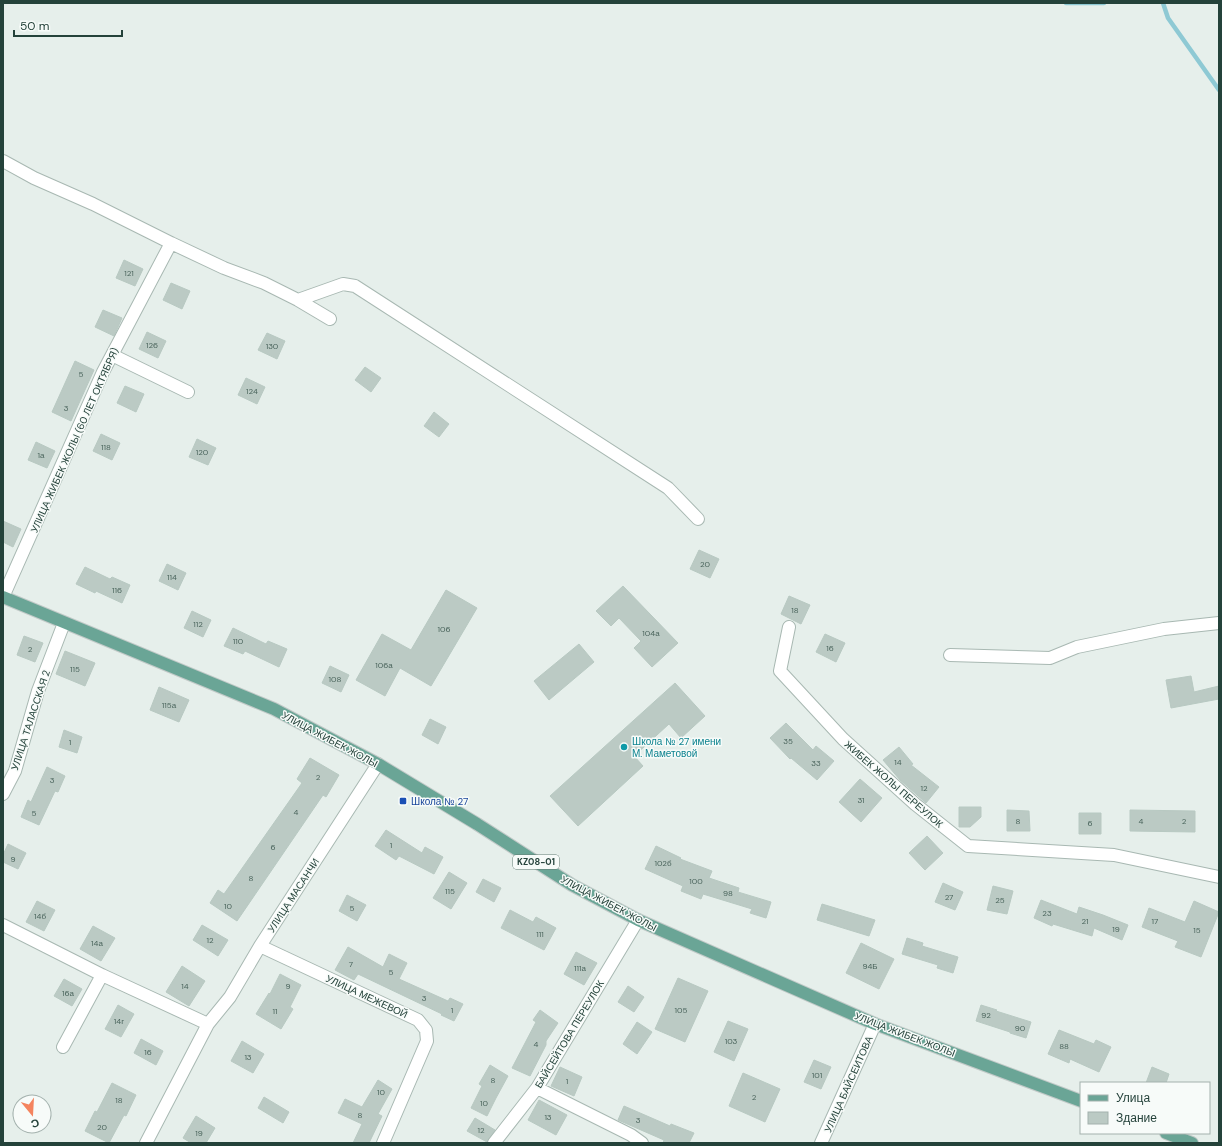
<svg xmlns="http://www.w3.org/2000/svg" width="1222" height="1146" font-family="'DM Sans',sans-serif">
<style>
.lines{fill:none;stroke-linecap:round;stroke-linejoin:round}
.stream{stroke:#8ec9d4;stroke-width:4.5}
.building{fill:#bbcac4;stroke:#b8c9c2}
.minor-casing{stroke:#a8b8b2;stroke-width:14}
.major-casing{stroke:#c2cac8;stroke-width:14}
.minor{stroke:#fff;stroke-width:12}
.major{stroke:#6aa596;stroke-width:12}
.culture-dot{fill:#0f9aa8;stroke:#f7fbf9;stroke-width:1.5}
.transit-dot{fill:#1a4fb4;stroke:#f7fbf9;stroke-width:1.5}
.labels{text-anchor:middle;stroke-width:3;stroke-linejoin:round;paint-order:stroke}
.number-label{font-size:8px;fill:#4a645c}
.shield{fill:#f7fbf9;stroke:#637a73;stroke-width:1}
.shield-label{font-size:9px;font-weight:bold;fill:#24423a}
.street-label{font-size:10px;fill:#24423a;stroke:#f7fbf9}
.culture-label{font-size:10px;fill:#0d838f;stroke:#f7fbf9;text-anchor:start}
.transit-label{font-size:10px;fill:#164399;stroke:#f7fbf9;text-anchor:start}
</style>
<rect width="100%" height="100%" fill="#e6efeb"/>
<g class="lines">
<path class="stream" d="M 1066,3 L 1104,3
M 1163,3 L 1168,18 L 1219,90"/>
</g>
<path class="building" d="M 124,260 L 143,269 L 135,286 L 116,278 Z
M 171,283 L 190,291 L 182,309 L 163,300 Z
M 103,310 L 122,318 L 114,336 L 95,327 Z
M 147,332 L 166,341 L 158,358 L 139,349 Z
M 267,333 L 285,341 L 277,359 L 258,350 Z
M 75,361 L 94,370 L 71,421 L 52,412 Z
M 365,367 L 381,378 L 371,392 L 355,380 Z
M 246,378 L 265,387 L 257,404 L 238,395 Z
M 125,386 L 144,394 L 136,412 L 117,403 Z
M 434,412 L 449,424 L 439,437 L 424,426 Z
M 101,434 L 120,443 L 112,460 L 93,451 Z
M 197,439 L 216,448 L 208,465 L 189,457 Z
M 36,442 L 55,451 L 47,468 L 28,460 Z
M 3,521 L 21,529 L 13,547 L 3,542 Z
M 699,550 L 719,559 L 710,578 L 690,569 Z
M 167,564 L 186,573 L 178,590 L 159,581 Z
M 85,567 L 110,579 L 112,577 L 130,585 L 122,603 L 96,591 L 95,593 L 76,584 Z
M 623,586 L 678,643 L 652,667 L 634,648 L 641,641 L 619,618 L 611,626 L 596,611 Z
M 446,590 L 477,608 L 431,686 L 400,668 L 385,696 L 356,680 L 382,634 L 411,650 Z
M 789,596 L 810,605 L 801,624 L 781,614 Z
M 192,611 L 211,620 L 203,637 L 184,628 Z
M 233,628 L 266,644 L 268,641 L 287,649 L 279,667 L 245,651 L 243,654 L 224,646 Z
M 825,634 L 845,643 L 836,662 L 816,652 Z
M 24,636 L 43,643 L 35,662 L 17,655 Z
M 579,644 L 594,662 L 549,700 L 534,681 Z
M 65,651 L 95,663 L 85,686 L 56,674 Z
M 330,666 L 349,675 L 341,692 L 322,683 Z
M 1191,676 L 1194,692 L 1219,686 L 1219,699 L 1171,708 L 1166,680 Z
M 675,683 L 705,716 L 681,738 L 669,724 L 634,756 L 643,766 L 578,826 L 550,796 Z
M 159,687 L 189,700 L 179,722 L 150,710 Z
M 430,719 L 446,727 L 438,744 L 422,735 Z
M 786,723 L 813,750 L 816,746 L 834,761 L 817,780 L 791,758 L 790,759 L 770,738 Z
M 64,730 L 82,737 L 77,753 L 59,747 Z
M 899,747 L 913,764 L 911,765 L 939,787 L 926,803 L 900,780 L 883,760 Z
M 310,758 L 339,775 L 326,797 L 323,795 L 237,921 L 210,903 L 218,890 L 224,894 L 302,783 L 297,779 Z
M 47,767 L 65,776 L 58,792 L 55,791 L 39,825 L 21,817 L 28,800 L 31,802 Z
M 860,779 L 882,798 L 861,822 L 839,802 Z
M 959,807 L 981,807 L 981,817 L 970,827 L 959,827 Z
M 1007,810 L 1029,811 L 1030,831 L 1007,831 Z
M 1130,810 L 1195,811 L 1195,832 L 1130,831 Z
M 1079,813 L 1101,813 L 1101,834 L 1079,834 Z
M 386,830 L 422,853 L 425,847 L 443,857 L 434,874 L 399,856 L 396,860 L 375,846 Z
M 927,836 L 943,853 L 925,870 L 909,853 Z
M 8,844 L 26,853 L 18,869 L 3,862 L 3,855 Z
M 656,846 L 681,858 L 680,859 L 712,871 L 709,878 L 739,888 L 738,892 L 771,902 L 766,918 L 750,913 L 752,909 L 703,894 L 701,899 L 681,891 L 683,886 L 645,869 Z
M 449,872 L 467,883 L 451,909 L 433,898 Z
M 483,879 L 501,888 L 494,902 L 476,892 Z
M 943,883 L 963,892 L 955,910 L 935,902 Z
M 993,886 L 1013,891 L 1007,914 L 987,910 Z
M 347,895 L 366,905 L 357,921 L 339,911 Z
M 1041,900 L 1077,914 L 1079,907 L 1103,915 L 1128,925 L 1122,940 L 1094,928 L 1092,936 L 1053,924 L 1052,926 L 1034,918 Z
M 37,901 L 55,910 L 44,931 L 26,922 Z
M 1194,901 L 1219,912 L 1201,957 L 1175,947 L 1178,941 L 1142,927 L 1149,908 L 1185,922 Z
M 822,904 L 875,920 L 869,936 L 817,920 Z
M 510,910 L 533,922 L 536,917 L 556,928 L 544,950 L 501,928 Z
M 202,925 L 228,940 L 218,956 L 193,940 Z
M 93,926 L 115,938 L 101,961 L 80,949 Z
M 907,938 L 923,943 L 922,946 L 958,957 L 953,973 L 937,968 L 938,965 L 902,954 Z
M 861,943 L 894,959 L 879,989 L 846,973 Z
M 348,947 L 383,967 L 389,954 L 407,963 L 399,979 L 448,1001 L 450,998 L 463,1004 L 454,1021 L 441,1015 L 442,1014 L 358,974 L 354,980 L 335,970 Z
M 576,952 L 597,963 L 584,985 L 564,974 Z
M 182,966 L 205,981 L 189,1006 L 166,992 Z
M 280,974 L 301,985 L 290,1007 L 293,1009 L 281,1029 L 256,1014 L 269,993 L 270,994 Z
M 678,978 L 708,991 L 685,1042 L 655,1029 Z
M 64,979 L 82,989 L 72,1006 L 54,996 Z
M 628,986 L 644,997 L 634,1012 L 618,1002 Z
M 118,1005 L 134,1014 L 121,1037 L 105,1029 Z
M 981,1005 L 997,1010 L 996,1011 L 1031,1022 L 1026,1038 L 1010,1033 L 1010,1032 L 976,1021 Z
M 540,1010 L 558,1023 L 546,1041 L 546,1045 L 530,1076 L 512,1068 L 536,1022 L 533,1020 Z
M 728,1021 L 748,1029 L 734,1061 L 714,1052 Z
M 637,1022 L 652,1032 L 637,1054 L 623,1044 Z
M 1059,1030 L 1094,1044 L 1096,1040 L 1111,1047 L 1099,1072 L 1070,1059 L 1069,1063 L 1048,1054 Z
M 141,1039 L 163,1051 L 156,1065 L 134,1053 Z
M 242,1041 L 264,1054 L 253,1073 L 231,1061 Z
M 814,1060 L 831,1067 L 821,1089 L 804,1082 Z
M 490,1065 L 508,1076 L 496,1098 L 487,1116 L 471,1108 L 482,1086 L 479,1084 Z
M 560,1067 L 582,1077 L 574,1096 L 551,1086 Z
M 1152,1067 L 1169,1074 L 1166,1083 L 1146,1083 Z
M 743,1073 L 780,1089 L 765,1122 L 729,1106 Z
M 378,1080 L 392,1089 L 378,1114 L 382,1116 L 369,1143 L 353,1143 L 362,1124 L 338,1113 L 345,1099 L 362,1107 Z
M 112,1083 L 136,1095 L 126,1116 L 124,1115 L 109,1143 L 85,1131 L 95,1111 L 97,1112 Z
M 264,1097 L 289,1112 L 283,1123 L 258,1108 Z
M 539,1100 L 567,1115 L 556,1135 L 528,1120 Z
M 624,1106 L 670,1126 L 671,1124 L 694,1133 L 689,1143 L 663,1143 L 664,1140 L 618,1120 Z
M 196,1116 L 215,1128 L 206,1143 L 191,1143 L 183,1138 Z
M 475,1118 L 495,1130 L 487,1142 L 467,1131 Z"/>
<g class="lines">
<defs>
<path id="minor" d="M 3,161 L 34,178 L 93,204 L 171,243 L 224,268 L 264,283 L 298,300 L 330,319
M 298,300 L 343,284 L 355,286 L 668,488 L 698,519
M 112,355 L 188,392
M 3,597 L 103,372 L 171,243
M 789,627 L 780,671 L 843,739 L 915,804 L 968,846 L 1114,855 L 1219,877
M 950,655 L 1050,658 L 1077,647 L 1164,629 L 1219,623
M 3,794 L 15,771 L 38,691 L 64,623
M 3,925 L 102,975 L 208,1024
M 260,946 L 418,1020 L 426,1030 L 427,1041 L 383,1143
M 63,1047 L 102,975
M 537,1088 L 631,1135 L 642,1143
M 146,1143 L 208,1024 L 230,997 L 260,946 L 378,764
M 494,1143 L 537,1088 L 638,920
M 821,1143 L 875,1024"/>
<path id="major" d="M 3,597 L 274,709 L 378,764 L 477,824 L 572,885 L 638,920 L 875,1024 L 1081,1101
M 1166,1133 L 1192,1143"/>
</defs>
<use href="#minor" class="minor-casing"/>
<use href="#major" class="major-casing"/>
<use href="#minor" class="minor"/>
<use href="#major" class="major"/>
</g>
<circle class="culture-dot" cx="624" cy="747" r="4"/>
<rect class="transit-dot" x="399" y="797" width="8" height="8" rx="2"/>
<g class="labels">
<g class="number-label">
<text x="129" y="276">121</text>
<text x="152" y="348">126</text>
<text x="272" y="349">130</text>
<text x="81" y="377">5</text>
<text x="252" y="394">124</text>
<text x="66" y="411">3</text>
<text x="106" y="450">118</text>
<text x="202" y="455">120</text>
<text x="41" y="458">1а</text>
<text x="705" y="567">20</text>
<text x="172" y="580">114</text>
<text x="117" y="593">116</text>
<text x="795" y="613">18</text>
<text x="198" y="627">112</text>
<text x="444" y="632">106</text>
<text x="651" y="636">104а</text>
<text x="238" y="644">110</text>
<text x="830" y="651">16</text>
<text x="30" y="652">2</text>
<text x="384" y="668">106а</text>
<text x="75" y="672">115</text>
<text x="335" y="682">108</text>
<text x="169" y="708">115а</text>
<text x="788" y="744">35</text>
<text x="70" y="745">1</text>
<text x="898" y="765">14</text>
<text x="816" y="766">33</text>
<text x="318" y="780">2</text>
<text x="52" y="783">3</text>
<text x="924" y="791">12</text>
<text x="861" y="803">31</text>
<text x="296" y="815">4</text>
<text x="34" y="816">5</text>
<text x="1018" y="824">8</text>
<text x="1141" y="824">4</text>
<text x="1184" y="824">2</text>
<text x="1090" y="826">6</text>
<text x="391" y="848">1</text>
<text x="273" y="850">6</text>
<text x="13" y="862">9</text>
<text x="663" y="866">102б</text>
<text x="251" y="881">8</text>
<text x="696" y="884">100</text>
<text x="450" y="894">115</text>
<text x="728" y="896">98</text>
<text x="949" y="900">27</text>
<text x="1000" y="903">25</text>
<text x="228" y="909">10</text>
<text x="352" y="911">5</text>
<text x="1047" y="916">23</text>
<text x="40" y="919">14б</text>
<text x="1085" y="924">21</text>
<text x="1155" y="924">17</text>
<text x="1116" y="932">19</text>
<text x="1197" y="933">15</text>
<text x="540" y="937">111</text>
<text x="210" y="943">12</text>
<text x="97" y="946">14а</text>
<text x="351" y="967">7</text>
<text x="870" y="969">94Б</text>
<text x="580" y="971">111а</text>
<text x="391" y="975">5</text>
<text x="185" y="989">14</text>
<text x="288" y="989">9</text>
<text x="68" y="996">16а</text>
<text x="424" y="1001">3</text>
<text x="452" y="1013">1</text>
<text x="681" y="1013">105</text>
<text x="275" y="1014">11</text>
<text x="986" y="1018">92</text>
<text x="119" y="1024">14г</text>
<text x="1020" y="1031">90</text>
<text x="731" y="1044">103</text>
<text x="536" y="1047">4</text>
<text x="1064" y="1049">88</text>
<text x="148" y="1055">16</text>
<text x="248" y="1060">13</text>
<text x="817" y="1078">101</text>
<text x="493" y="1083">8</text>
<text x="567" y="1084">1</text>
<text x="381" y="1095">10</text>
<text x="754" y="1100">2</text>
<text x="119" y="1103">18</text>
<text x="484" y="1106">10</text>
<text x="360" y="1118">8</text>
<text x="548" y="1120">13</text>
<text x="638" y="1123">3</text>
<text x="102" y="1130">20</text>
<text x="481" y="1133">12</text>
<text x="199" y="1136">19</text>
</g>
<rect class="shield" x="513" y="855" width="46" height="14" rx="3"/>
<g class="shield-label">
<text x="536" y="865">KZ08-01</text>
</g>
<g class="street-label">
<text transform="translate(74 440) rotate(-66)" y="4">УЛИЦА ЖИБЕК ЖОЛЫ (60 ЛЕТ ОКТЯБРЯ)</text>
<text transform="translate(30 720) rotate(-72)" y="4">УЛИЦА ТАЛАССКАЯ 2</text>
<text transform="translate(330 739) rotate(28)" y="4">УЛИЦА ЖИБЕК ЖОЛЫ</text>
<text transform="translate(894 784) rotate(41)" y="4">ЖИБЕК ЖОЛЫ ПЕРЕУЛОК</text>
<text transform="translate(293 895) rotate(-57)" y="4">УЛИЦА МАСАНЧИ</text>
<text transform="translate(609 903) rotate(28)" y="4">УЛИЦА ЖИБЕК ЖОЛЫ</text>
<text transform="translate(367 996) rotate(25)" y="4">УЛИЦА МЕЖЕВОЙ</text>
<text transform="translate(569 1034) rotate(-59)" y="4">БАЙСЕЙТОВА ПЕРЕУЛОК</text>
<text transform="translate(905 1034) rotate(21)" y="4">УЛИЦА ЖИБЕК ЖОЛЫ</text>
<text transform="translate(848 1084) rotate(-66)" y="4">УЛИЦА БАЙСЕИТОВА</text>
</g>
<g class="culture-label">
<text x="632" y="745">Школа № 27 имени<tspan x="632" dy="12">М. Маметовой</tspan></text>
</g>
<g class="transit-label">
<text x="411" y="805">Школа № 27</text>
</g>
</g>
<rect width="1222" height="1146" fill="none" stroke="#24423a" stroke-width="8"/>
<rect x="1080" y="1082" width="130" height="52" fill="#f7fbf9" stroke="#a3b1ad"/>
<rect x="1088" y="1095" width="20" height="6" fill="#6aa596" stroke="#a3b1ad"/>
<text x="1116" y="1102" font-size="12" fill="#24423a">Улица</text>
<rect x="1088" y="1112" width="20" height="12" fill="#bbcac4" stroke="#a3b1ad"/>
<text x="1116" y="1122" font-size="12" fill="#24423a">Здание</text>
<g transform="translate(32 1114) rotate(162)"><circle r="19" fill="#f7fbf9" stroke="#a3b1ad"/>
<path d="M0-3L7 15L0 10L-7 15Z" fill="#f4845f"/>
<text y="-6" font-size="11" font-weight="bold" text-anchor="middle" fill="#24423a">С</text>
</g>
<path d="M14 30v6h108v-6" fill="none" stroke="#24423a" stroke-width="2"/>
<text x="20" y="30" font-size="12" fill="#24423a" stroke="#f7fbf9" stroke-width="3" paint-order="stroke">50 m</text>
</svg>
